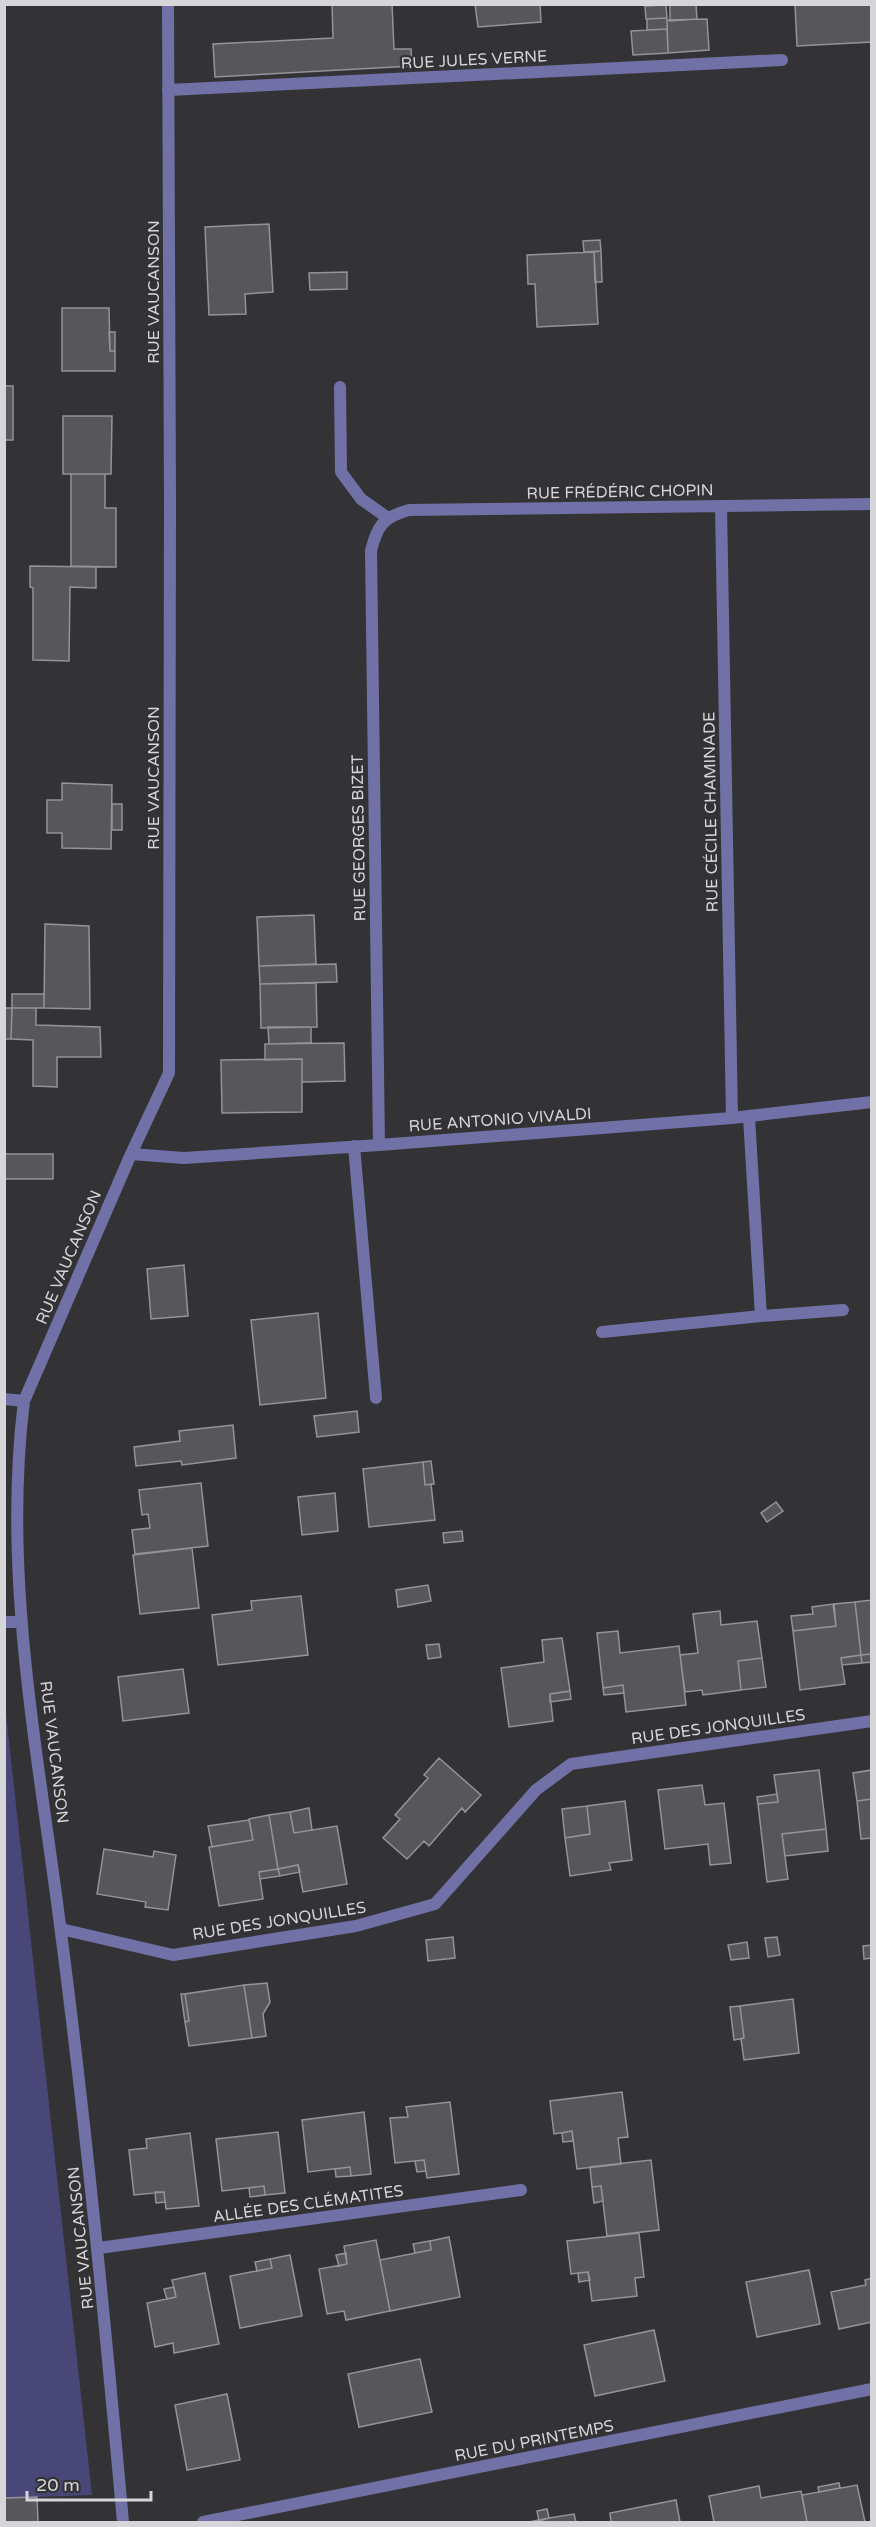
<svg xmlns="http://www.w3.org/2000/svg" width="876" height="2527" font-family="'Varela Round',sans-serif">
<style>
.green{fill:#494777}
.building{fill:#57575b;stroke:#939498;stroke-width:1.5}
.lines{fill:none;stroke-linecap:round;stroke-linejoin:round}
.service{stroke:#7271a7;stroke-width:12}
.minor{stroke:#7271a7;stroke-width:12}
.labels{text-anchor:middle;stroke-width:4.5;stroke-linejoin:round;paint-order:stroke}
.street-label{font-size:16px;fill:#d6d6d9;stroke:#333336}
</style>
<rect width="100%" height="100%" fill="#333336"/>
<path class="green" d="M 5,1705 L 92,2495 L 4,2498 Z"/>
<path class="building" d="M 332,4 L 392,4 L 394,49 L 411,49 L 412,66 L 215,77 L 213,44 L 333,38 Z
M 475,4 L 540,4 L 541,22 L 478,27 Z
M 670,4 L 696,4 L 697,19 L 670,21 Z
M 795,4 L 872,4 L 872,42 L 797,46 Z
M 666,5 L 667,18 L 646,19 L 645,6 Z
M 667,18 L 667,29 L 647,30 L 647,19 Z
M 707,19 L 709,50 L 668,53 L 667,20 Z
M 667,29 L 668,53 L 633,55 L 631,31 Z
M 269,224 L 273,292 L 245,294 L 246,314 L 209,315 L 205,227 Z
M 600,240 L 601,251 L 584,252 L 583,241 Z
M 601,251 L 602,282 L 595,282 L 594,252 Z
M 594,252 L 598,324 L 537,327 L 535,284 L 528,284 L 527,255 Z
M 347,272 L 347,289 L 310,290 L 309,273 Z
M 62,308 L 109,308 L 110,351 L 115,351 L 115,371 L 62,371 Z
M 109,332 L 115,332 L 115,351 L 110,351 Z
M 4,386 L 13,386 L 13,440 L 4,440 Z
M 63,416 L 112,416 L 111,474 L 63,474 Z
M 71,474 L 105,474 L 105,508 L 116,508 L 116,567 L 71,566 Z
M 30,566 L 96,567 L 96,588 L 70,587 L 69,661 L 33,660 L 33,588 L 30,587 Z
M 62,783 L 112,785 L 111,849 L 62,848 L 62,833 L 47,833 L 47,800 L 62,800 Z
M 112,804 L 122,804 L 122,830 L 112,830 Z
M 314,915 L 316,964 L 259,966 L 257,917 Z
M 45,924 L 89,926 L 90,1009 L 44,1008 Z
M 336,964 L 337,982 L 260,984 L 259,966 Z
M 316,983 L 317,1027 L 261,1028 L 260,984 Z
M 12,994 L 44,994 L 44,1008 L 12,1008 Z
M 4,1008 L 12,1008 L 11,1039 L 4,1039 Z
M 12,1008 L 36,1008 L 36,1025 L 100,1027 L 101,1057 L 57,1057 L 57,1087 L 33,1086 L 33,1040 L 11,1039 Z
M 268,1027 L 311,1027 L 311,1043 L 269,1044 Z
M 344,1043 L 345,1081 L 302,1082 L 302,1059 L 265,1060 L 265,1044 Z
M 302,1059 L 302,1112 L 222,1113 L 221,1060 Z
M 4,1154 L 53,1154 L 53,1179 L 4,1179 Z
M 184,1265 L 188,1316 L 151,1319 L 147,1269 Z
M 318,1313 L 326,1398 L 260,1405 L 251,1320 Z
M 357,1411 L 359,1432 L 317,1437 L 314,1416 Z
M 233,1425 L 236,1458 L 182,1465 L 181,1461 L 136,1466 L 134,1447 L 180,1441 L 179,1431 Z
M 431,1461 L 434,1484 L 425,1485 L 423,1462 Z
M 423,1462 L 425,1485 L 431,1484 L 435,1520 L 369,1527 L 363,1469 Z
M 201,1483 L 208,1546 L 135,1554 L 132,1530 L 150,1528 L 148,1514 L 142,1515 L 139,1490 Z
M 335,1493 L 338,1531 L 302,1535 L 298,1497 Z
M 776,1502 L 783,1511 L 767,1522 L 761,1513 Z
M 462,1531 L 463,1541 L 444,1543 L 443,1533 Z
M 192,1548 L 199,1608 L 140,1614 L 133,1555 Z
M 428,1585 L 431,1601 L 398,1607 L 396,1590 Z
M 301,1596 L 308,1655 L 218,1665 L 212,1615 L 252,1610 L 251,1601 Z
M 872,1600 L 872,1654 L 861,1655 L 855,1602 Z
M 855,1602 L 861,1655 L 841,1658 L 845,1684 L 800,1690 L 793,1631 L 836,1626 L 834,1604 Z
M 833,1604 L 836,1626 L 793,1631 L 791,1616 L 813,1614 L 812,1607 Z
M 720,1611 L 721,1625 L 757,1621 L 762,1658 L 738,1661 L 741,1690 L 703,1695 L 702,1690 L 685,1692 L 680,1655 L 698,1653 L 693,1614 Z
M 618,1631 L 620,1653 L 679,1646 L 686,1705 L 626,1712 L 623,1685 L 603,1688 L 597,1633 Z
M 562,1638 L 570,1691 L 550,1694 L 553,1721 L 509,1727 L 501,1668 L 544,1662 L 542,1640 Z
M 439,1644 L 441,1657 L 428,1659 L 426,1645 Z
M 872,1654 L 872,1662 L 862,1663 L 861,1655 Z
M 861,1655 L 862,1663 L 842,1665 L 841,1658 Z
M 762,1658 L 766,1687 L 741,1690 L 738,1661 Z
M 183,1669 L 189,1713 L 123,1721 L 118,1677 Z
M 623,1685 L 624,1693 L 604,1695 L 603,1688 Z
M 570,1691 L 571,1699 L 550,1702 L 550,1694 Z
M 439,1758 L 481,1795 L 465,1812 L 462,1808 L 429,1846 L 424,1841 L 407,1859 L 383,1838 L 400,1819 L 395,1815 L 428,1778 L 424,1775 Z
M 819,1770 L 826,1829 L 782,1834 L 788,1879 L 767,1882 L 758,1804 L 778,1802 L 774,1775 Z
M 872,1770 L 872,1799 L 857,1801 L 853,1773 Z
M 702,1785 L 705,1805 L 724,1803 L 731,1863 L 710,1865 L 708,1844 L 665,1849 L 658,1790 Z
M 777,1794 L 778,1802 L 758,1804 L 757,1797 Z
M 872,1799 L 872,1838 L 861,1839 L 857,1801 Z
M 625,1801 L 632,1860 L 609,1863 L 611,1870 L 570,1876 L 565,1838 L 590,1834 L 587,1806 Z
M 587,1806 L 590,1834 L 565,1838 L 562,1809 Z
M 309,1808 L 312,1830 L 294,1833 L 290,1812 Z
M 290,1812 L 294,1833 L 337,1826 L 347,1884 L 303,1892 L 298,1865 L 278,1869 L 269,1815 Z
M 269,1815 L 278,1869 L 259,1872 L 263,1899 L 219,1906 L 209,1847 L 253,1840 L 249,1819 Z
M 249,1820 L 253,1840 L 212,1847 L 208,1826 Z
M 826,1829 L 828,1851 L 785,1856 L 782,1834 Z
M 104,1849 L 153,1857 L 154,1851 L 176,1855 L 168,1910 L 145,1907 L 146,1902 L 97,1894 Z
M 298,1865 L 300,1872 L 280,1876 L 278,1869 Z
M 278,1869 L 280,1876 L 260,1879 L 259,1872 Z
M 453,1937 L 455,1958 L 428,1961 L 426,1940 Z
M 777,1937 L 780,1955 L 768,1957 L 765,1938 Z
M 747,1942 L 749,1958 L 731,1960 L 728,1945 Z
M 872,1945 L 872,1958 L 864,1959 L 863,1946 Z
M 267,1983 L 270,2002 L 263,2014 L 266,2036 L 252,2038 L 244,1985 Z
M 244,1985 L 252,2038 L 189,2046 L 185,2022 L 189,2021 L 185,1994 Z
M 181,1994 L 185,1994 L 189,2021 L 185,2022 Z
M 793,1999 L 799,2053 L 744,2060 L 741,2039 L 744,2038 L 740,2006 Z
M 740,2006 L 744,2038 L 734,2040 L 730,2007 Z
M 622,2092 L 628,2137 L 618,2138 L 621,2164 L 577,2169 L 572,2131 L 554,2134 L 550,2101 Z
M 450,2102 L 459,2174 L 427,2178 L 424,2160 L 395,2163 L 390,2118 L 408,2117 L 406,2107 Z
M 364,2112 L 371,2174 L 351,2176 L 350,2167 L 308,2172 L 302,2120 Z
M 572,2131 L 573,2141 L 563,2142 L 562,2133 Z
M 278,2132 L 285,2193 L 265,2195 L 264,2186 L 222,2191 L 216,2139 Z
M 190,2133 L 199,2206 L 166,2209 L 164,2192 L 134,2195 L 129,2150 L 147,2148 L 146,2139 Z
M 424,2160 L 426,2171 L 417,2172 L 415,2161 Z
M 651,2160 L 659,2230 L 607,2236 L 601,2186 L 592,2187 L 590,2167 Z
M 350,2167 L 351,2176 L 336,2177 L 335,2169 Z
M 264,2186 L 265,2195 L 250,2197 L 249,2188 Z
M 601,2186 L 603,2201 L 594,2203 L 592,2187 Z
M 155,2192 L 164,2192 L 165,2202 L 156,2203 Z
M 639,2233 L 644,2277 L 635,2278 L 637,2296 L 592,2301 L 588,2272 L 571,2274 L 567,2241 Z
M 449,2237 L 460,2297 L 390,2311 L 380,2260 L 431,2250 L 430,2241 Z
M 376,2240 L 390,2311 L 346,2320 L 344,2311 L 327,2314 L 319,2269 L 347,2264 L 344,2246 Z
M 430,2241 L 431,2250 L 415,2253 L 413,2244 Z
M 346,2253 L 347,2264 L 339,2266 L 336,2255 Z
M 290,2255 L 302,2316 L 240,2328 L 230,2276 L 272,2268 L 270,2259 Z
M 270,2259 L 272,2268 L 257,2271 L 255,2262 Z
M 809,2270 L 820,2324 L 757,2337 L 746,2282 Z
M 588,2272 L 590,2280 L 579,2282 L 578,2273 Z
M 205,2273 L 219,2344 L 174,2353 L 173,2343 L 155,2347 L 147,2303 L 176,2297 L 172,2280 Z
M 872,2278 L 872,2322 L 839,2329 L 831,2292 L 866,2285 L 865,2280 Z
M 174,2287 L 176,2297 L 167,2299 L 164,2289 Z
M 654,2330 L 665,2381 L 595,2396 L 584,2345 Z
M 420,2359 L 432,2412 L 359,2427 L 348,2374 Z
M 227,2394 L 240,2460 L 187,2470 L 175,2405 Z
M 839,2483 L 840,2488 L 819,2492 L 818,2487 Z
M 857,2485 L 865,2522 L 807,2522 L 802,2495 Z
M 759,2486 L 761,2498 L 801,2491 L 807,2522 L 714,2522 L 709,2496 Z
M 37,2497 L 38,2522 L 4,2522 L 4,2498 Z
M 676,2500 L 680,2522 L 611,2522 L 610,2513 Z
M 547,2509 L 549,2518 L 539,2521 L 537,2511 Z
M 574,2514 L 576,2522 L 529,2522 L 549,2518 Z"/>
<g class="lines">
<path class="service" d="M 168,90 L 782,60
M 4,1622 L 21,1622"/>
<path class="minor" d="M 340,387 L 341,472 L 361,499 L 388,518
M 721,506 L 732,1118
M 379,1145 L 371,551 C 377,526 383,517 409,510 L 872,504
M 354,1146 L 376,1398
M 131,1154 L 184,1158 L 379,1145 L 732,1118 L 872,1102
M 761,1316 L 843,1310
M 602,1332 L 761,1316 L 749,1117
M 4,1399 L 24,1401
M 61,1929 L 173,1955 L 356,1926 L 435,1904 L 536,1790 L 571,1764 L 872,1721
M 99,2248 L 521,2190
M 123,2522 C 105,2323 86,2124 60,1925 C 38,1752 2,1576 24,1401 L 131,1154 L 169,1073 L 170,502 L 168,4
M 203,2522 L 872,2389"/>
</g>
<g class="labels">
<g class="street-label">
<text transform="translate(474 59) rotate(-3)" y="6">RUE JULES VERNE</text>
<text transform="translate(153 292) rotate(-90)" y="6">RUE VAUCANSON</text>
<text transform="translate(620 491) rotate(-1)" y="6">RUE FRÉDÉRIC CHOPIN</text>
<text transform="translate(153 778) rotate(-90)" y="6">RUE VAUCANSON</text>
<text transform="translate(710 812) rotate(-91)" y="6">RUE CÉCILE CHAMINADE</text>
<text transform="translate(358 838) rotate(-91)" y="6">RUE GEORGES BIZET</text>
<text transform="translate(500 1119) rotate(-4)" y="6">RUE ANTONIO VIVALDI</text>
<text transform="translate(68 1257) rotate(-67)" y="6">RUE VAUCANSON</text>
<text transform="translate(718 1726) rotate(-8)" y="6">RUE DES JONQUILLES</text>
<text transform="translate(55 1752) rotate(83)" y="6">RUE VAUCANSON</text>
<text transform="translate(279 1920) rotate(-9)" y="6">RUE DES JONQUILLES</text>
<text transform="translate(308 2203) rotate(-8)" y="6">ALLÉE DES CLÉMATITES</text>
<text transform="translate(80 2238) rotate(-96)" y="6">RUE VAUCANSON</text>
<text transform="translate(534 2440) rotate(-11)" y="6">RUE DU PRINTEMPS</text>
</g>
</g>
<rect width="876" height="2527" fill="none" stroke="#d6d6d9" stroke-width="12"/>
<path d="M27 2491v9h124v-9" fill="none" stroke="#d6d6d9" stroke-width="3"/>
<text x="36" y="2491" font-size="18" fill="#d6d6d9" stroke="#333336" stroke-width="4.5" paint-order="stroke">20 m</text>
</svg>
